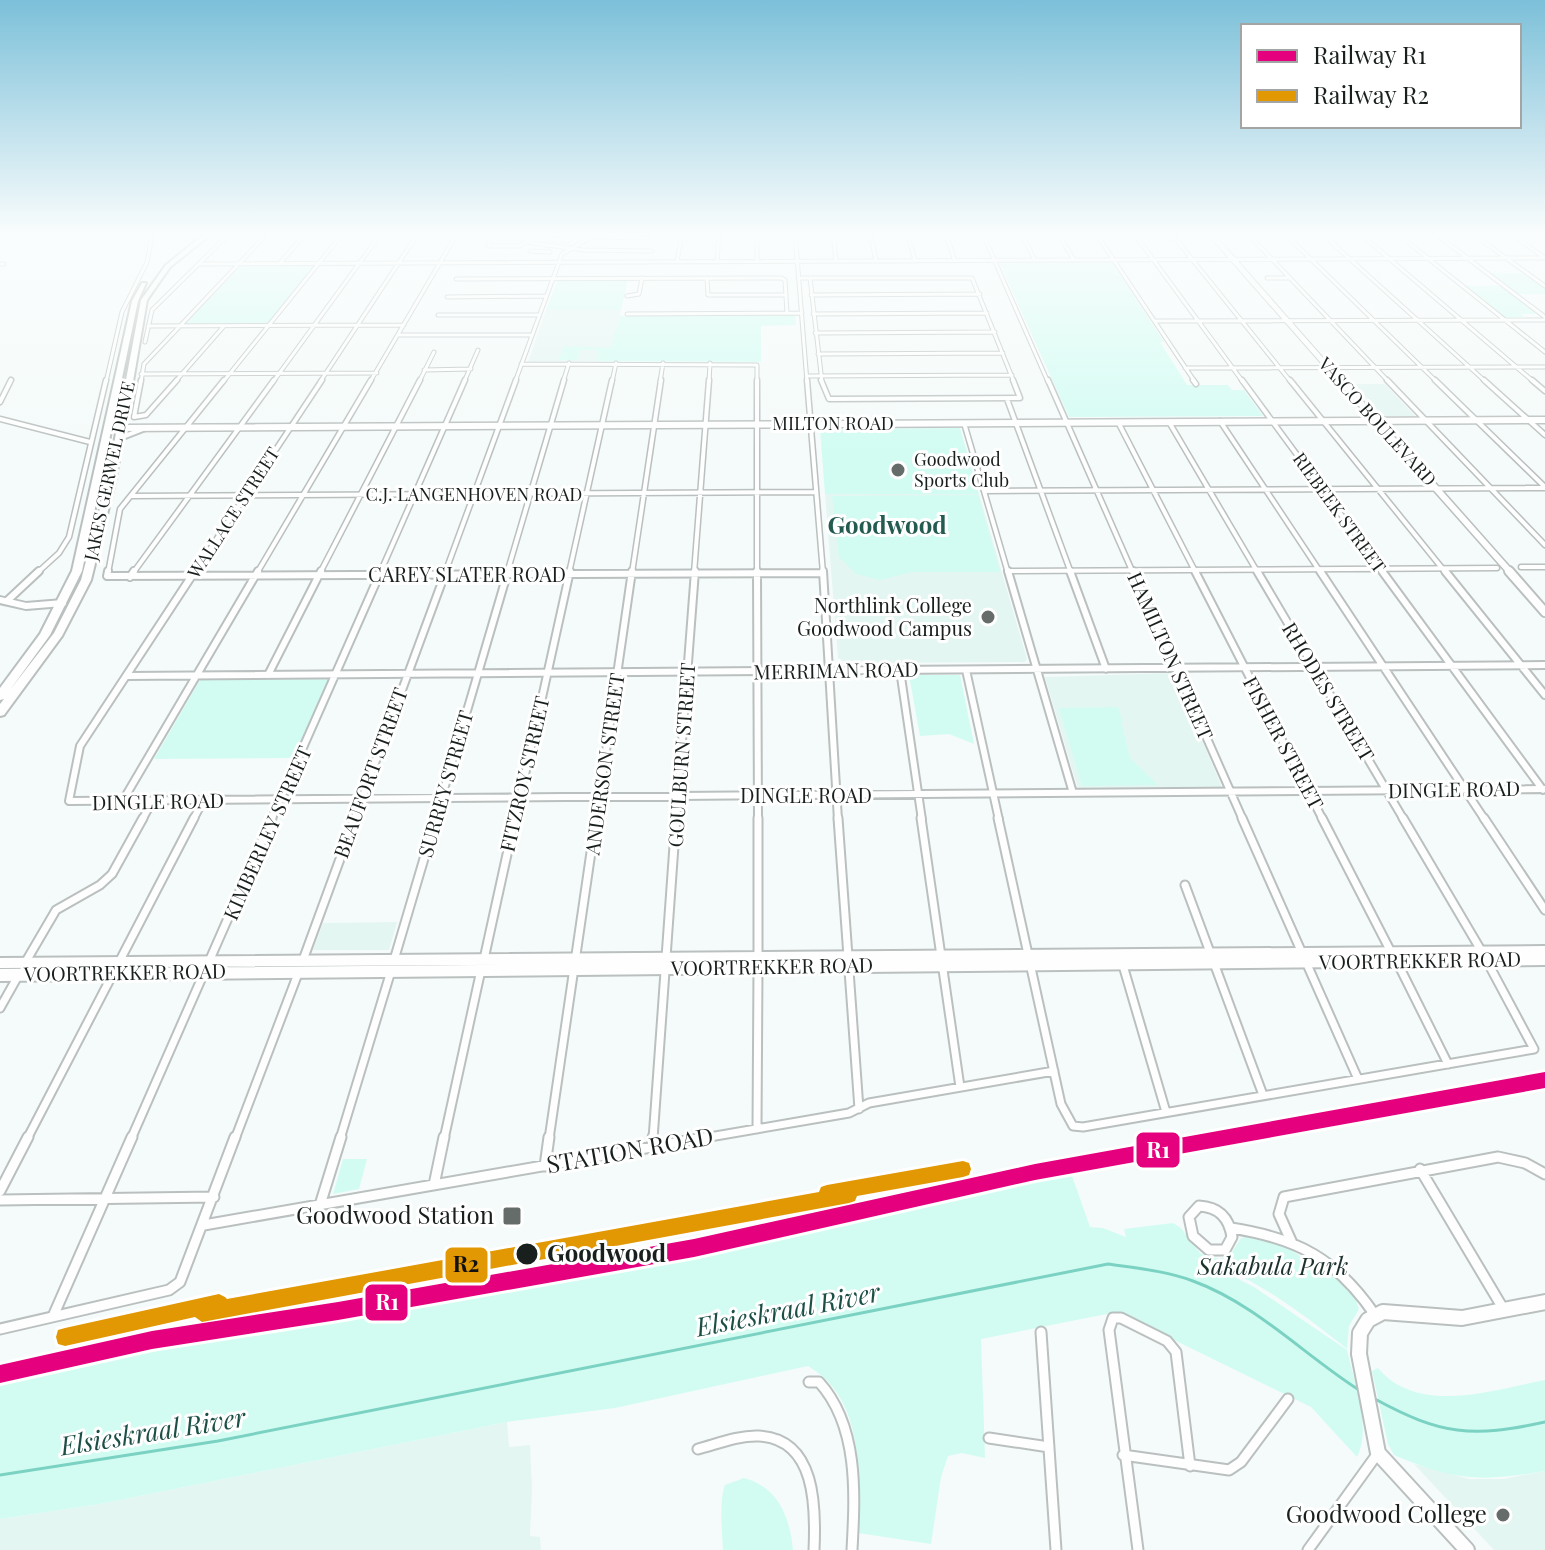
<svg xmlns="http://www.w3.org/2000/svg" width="1545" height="1550" font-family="'Playfair Display',serif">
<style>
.built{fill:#e4f6f2}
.green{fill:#d2fcf2}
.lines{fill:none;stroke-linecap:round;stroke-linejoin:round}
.stream{stroke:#7bd2c3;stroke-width:3}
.street-far4-casing{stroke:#bac0bf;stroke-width:5}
.street-far3-casing{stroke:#bac0bf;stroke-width:7}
.street-far2-casing{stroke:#bac0bf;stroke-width:10}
.street-far1-casing{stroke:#bac0bf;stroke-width:11}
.street-casing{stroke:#bac0bf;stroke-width:13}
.secondary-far3-casing{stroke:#bac0bf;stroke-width:7}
.secondary-far2-casing{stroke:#bac0bf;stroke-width:9}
.secondary-far1-casing{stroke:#bac0bf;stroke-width:12}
.secondary-casing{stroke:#bac0bf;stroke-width:18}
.primary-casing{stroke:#bac0bf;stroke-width:4}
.highway-casing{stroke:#bac0bf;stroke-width:4}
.street-far4{stroke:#fefefe;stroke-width:3}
.street-far3{stroke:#fefefe;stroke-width:4}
.street-far2{stroke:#fefefe;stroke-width:6}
.street-far1{stroke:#fefefe;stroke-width:7}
.street{stroke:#fefefe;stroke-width:9}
.secondary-far3{stroke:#fefefe;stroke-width:5}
.secondary-far2{stroke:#fefefe;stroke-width:6}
.secondary-far1{stroke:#fefefe;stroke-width:8}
.secondary{stroke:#fefefe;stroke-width:14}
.primary{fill:#fefefe;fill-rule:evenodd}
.highway{fill:#fefefe;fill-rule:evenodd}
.rail-1-casing{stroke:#fff;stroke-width:6}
.rail-2-casing{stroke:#fff;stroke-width:6}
.rail-1{fill:#e5007d;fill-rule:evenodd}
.rail-2{fill:#e19803;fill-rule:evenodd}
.poi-dot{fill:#656c6a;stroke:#fff;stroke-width:3}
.stop-dot{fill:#181f1d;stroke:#fff;stroke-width:3}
.labels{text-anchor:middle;stroke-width:6;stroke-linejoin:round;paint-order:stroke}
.far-street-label{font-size:18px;fill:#181f1d;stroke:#fff}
.far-poi-label{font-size:18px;fill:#181f1d;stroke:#fff;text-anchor:start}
.street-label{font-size:20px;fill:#181f1d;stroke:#fff}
.poi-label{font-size:20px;fill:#181f1d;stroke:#fff;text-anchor:end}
.far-district-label{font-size:24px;font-weight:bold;fill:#245b51;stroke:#fff}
.near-street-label{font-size:24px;fill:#181f1d;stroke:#fff}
.near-poi-label{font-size:24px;fill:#181f1d;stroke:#fff;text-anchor:end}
.near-stop-label{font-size:24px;font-weight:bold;fill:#181f1d;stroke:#fff;text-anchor:start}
.near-park-label{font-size:24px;font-style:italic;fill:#1d322e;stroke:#fff}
.near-water-label{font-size:26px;font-style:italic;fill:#1c4f46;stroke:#fff}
.line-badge{stroke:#fff;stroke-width:3}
.badge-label{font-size:22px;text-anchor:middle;font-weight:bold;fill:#fff}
.pale-badge-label{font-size:22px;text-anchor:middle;font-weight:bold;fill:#111}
</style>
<rect width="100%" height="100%" fill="#f5fbfa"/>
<path class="built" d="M 546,310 L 621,310 L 620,316 L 663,316 L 656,361 L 528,362 Z
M 1354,384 L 1385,384 L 1415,416 L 1383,416 Z
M 825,494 L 979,494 L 1027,659 L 1025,662 L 847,663 L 838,658 Z
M 1173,673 L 1222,787 L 1078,789 L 1045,677 Z
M 397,922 L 389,950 L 313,950 L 323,923 Z
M 507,1422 L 509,1447 L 530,1445 L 532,1489 L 530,1536 L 540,1537 L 541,1550 L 0,1550 L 0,1519 L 100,1504 Z
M 1414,1464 L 1469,1479 L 1503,1479 L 1545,1471 L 1545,1550 L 1494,1550 Z"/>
<path class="green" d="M 1108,262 L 1112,263 L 1164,342 L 1160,342 L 1187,385 L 1228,385 L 1232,390 L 1244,390 L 1263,416 L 1069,417 L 999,262 Z
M 243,264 L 316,264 L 268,324 L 185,324 Z
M 1490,273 L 1525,273 L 1545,287 L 1545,294 L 1518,294 Z
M 558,280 L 628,280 L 621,310 L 546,310 Z
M 1466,286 L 1502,286 L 1539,314 L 1521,314 L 1526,319 L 1506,318 Z
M 795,315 L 796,325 L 761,326 L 761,362 L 596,361 L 598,350 L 580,350 L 577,360 L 559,360 L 563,346 L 610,348 L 620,316 Z
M 960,428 L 979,494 L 825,494 L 820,429 Z
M 978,495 L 1000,572 L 912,572 L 880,580 L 856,574 L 839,557 L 832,496 Z
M 909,675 L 960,675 L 974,744 L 949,734 L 920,736 Z
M 330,679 L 295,758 L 154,759 L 200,680 Z
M 1118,707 L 1123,722 L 1121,722 L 1130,758 L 1158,785 L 1082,786 L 1059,708 Z
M 343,1159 L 367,1159 L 359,1189 L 333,1194 Z
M 1071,1173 L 1090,1227 L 1103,1228 L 1131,1239 L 1126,1237 L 1124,1229 L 1173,1223 L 1181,1228 L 1200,1253 L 1219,1259 L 1230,1255 L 1241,1238 L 1254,1235 L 1294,1248 L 1294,1252 L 1352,1289 L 1359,1309 L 1349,1326 L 1347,1349 C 1303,1314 1249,1273 1195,1257 L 1254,1287 L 1347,1350 C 1354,1382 1372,1427 1357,1457 L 1311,1407 L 1117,1312 L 981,1339 L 985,1458 L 962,1453 L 948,1456 L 941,1477 L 931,1544 L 858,1533 C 857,1474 867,1401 808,1366 L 615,1408 L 507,1422 L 100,1504 L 0,1519 L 0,1381 C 141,1346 286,1328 429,1302 C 644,1263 857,1219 1071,1173 Z
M 1378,1368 C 1418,1416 1493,1390 1545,1380 L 1545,1471 C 1482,1482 1454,1481 1394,1455 L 1388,1444 L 1372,1371 Z
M 744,1478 C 778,1487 790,1517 793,1550 L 723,1550 C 722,1532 719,1500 725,1485 Z"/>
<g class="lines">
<path class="stream" d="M 1375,1399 C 1441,1435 1472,1438 1545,1422
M 0,1475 L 218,1441 L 1108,1264 C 1136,1268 1166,1271 1193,1281 C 1256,1304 1304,1355 1359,1390"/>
<defs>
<path id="street-far4" d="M 554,232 L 549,239 L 568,241 L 580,232
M 757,232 L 757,262
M 795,232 L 807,382
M 833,232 L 836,261
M 870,232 L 876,261
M 907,232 L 915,261
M 945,232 L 955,261
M 982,232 L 1048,382
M 1020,232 L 1035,260
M 1057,232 L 1074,260
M 1095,232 L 1195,382
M 1133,232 L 1243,382
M 1170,232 L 1291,382
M 1246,232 L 1389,382
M 1283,232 L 1437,382
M 1320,232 L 1486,382
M 1358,232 L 1534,382
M 1395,232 L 1545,352
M 1433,232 L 1545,317
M 1470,232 L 1545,286
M 1508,232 L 1545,258
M 514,234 L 535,235
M 492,235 L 488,246 L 520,246 L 538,232
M 526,242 L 583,250 L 652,251
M 530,251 L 550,252
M 677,262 L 682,232
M 717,262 L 719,232
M 0,264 L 4,264
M 199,264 L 1545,258
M 279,264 L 307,232
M 707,278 L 708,295 L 786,295
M 798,278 L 810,278
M 810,278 L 972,278 L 1014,382
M 810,278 L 822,382
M 1267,278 L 1289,278
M 456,279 L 781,278 L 785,280 L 787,313
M 811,295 L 980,294
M 627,296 L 639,294 L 642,278
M 447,297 L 546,296
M 627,314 L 802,313
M 813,314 L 987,313
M 438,315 L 539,315
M 1155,321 L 1545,320
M 148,326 L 404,325
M 815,333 L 995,332
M 398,335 L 532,335
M 145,342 L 152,310 L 231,232
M 818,354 L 1003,353
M 521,364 L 757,365 L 757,382
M 1185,368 L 1545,367
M 424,370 L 471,369
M 141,374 L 377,373
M 808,376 L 1012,375
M 106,382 L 122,312 L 147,262 L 153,232
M 141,382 L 144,364 L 269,232
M 175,382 L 224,326
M 223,382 L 344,232
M 273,382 L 382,232
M 320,382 L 419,232
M 370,382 L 458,232
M 419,382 L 434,352
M 464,382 L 478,350
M 515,382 L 562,254 L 591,237 L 647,238 L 653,232
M 563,382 L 569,363
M 612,382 L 616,363
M 660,382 L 663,363
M 709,382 L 710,363"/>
<path id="street-far3" d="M 141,380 L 134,417 L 146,415 L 177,380
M 757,380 L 757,573
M 807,380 L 823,573
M 821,380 L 829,399 L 1020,398 L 1013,380
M 1048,380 L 1133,573
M 1193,380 L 1196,384
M 1242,380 L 1384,573
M 1290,380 L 1446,573
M 1387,380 L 1545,545
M 1435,380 L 1545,487
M 1484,380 L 1545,435
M 1532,380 L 1545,391
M 1007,399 L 1071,573
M 0,402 L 11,380
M 0,419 L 90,442
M 1220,421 L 1321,573
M 1118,422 L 1196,573
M 1169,422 L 1258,573
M 964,423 L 1008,573
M 984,491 L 1545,488
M 131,496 L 816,492
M 1521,567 L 1545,567
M 1007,571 L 1497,568
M 37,573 L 59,553 L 69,537 L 106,380
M 108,573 L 120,509 L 224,380
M 133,573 L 274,380
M 194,573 L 322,380
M 257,573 L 371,380
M 320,573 L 420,380
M 380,573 L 465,380
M 445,573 L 516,380
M 507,573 L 564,380
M 569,573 L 612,380
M 632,573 L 661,380
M 694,573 L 709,380
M 768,573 L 823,573"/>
<path id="street-far2" d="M 108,571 L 107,576 L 823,573
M 195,571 L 80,746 L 69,801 L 1545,789
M 757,571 L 758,820
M 823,571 L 838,820
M 1008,571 L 1073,793
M 1070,571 L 1106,669
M 1133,571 L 1243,820
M 1195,571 L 1323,820
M 1257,571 L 1404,820
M 1320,571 L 1485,820
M 1382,571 L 1543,790
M 1445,571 L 1545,695
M 130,577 L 134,571
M 0,600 L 26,606 L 63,603
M 8,600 L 39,571
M 900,670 L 922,820
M 966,670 L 999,820
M 268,675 L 321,571
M 127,676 L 1545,665
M 122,802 L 258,571
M 142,820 L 152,802
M 193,820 L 203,801
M 271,820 L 381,571
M 354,820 L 446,571
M 435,820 L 508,571
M 515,820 L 570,571
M 596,820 L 632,571
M 676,820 L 695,571"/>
<path id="street-far1" d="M 758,818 L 758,957
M 838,818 L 859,1109
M 921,818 L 960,1087
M 998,818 L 1061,1104 L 1073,1126 L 1083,1127 L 1534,1049 L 1482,952 L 1403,818
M 1242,818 L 1358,1079
M 1322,818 L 1391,952
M 1484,818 L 1545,910
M 1185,885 L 1263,1095
M 484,959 L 515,818
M 303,960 L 355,818
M 394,960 L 436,818
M 1122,962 L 1166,1112
M 1397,962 L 1448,1064
M 25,963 L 56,910 L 100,885 L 112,874 L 143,818
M 0,1008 L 18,976
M 757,1129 L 758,969
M 27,1139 L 194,818
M 131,1139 L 272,818
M 235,1139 L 299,971
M 340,1139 L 391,971
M 444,1139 L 481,970
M 549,1139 L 596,818
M 653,1139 L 676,818
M 698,1139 L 849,1113 L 869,1103 L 1054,1071"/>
<path id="street" d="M 652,1147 L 653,1137
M 545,1166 L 549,1137
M 1420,1169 L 1504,1310
M 434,1185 L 444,1137
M 0,1191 L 28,1137
M 0,1200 L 214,1197
M 320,1205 L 341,1137
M 1199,1206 C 1219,1207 1229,1218 1232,1237 L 1225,1250 L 1209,1250 L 1193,1236 L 1189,1217 Z
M 204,1225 L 709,1137
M 1231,1228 C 1297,1238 1337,1259 1375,1315
M 1292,1243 L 1279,1214 L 1284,1197 L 1498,1157 L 1525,1163 L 1545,1174
M 54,1314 L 132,1137
M 0,1329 L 169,1290 L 180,1282 L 235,1137
M 1041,1332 L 1056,1550
M 809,1382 L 819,1382 C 859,1426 855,1494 852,1550
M 989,1438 L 1049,1447
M 698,1449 C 717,1444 739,1435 759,1436 C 816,1439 816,1507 814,1550
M 1123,1455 L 1229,1470 L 1241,1462 L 1288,1399
M 1138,1550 L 1109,1330 L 1113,1318 L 1121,1318 L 1167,1341 L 1176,1352 L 1190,1466
M 1308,1550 L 1378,1453"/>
<path id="secondary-far3" d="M 1209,232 L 1341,382"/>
<path id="secondary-far2" d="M 1340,380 L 1511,573
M 120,428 L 1545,420"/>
<path id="secondary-far1" d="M 1509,571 L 1545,612"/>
<path id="secondary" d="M 1467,1550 L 1378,1453 L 1359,1354 L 1360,1333 L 1368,1320 L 1383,1312 L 1462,1318 L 1545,1302"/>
<path id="primary" d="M 1545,946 L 1545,965 L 0,981 L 0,969 L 614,964 L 0,968 L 0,958 Z"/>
<path id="highway" d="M 207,232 L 214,232 L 170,267 L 147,300 L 124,434 L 147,426 L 151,428 L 123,439 L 114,486 L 91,580 L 62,636 L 4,715 L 0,716 L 0,704 L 4,699 L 0,700 L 0,688 L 40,634 L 72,571 L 132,301 L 142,283 L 146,283 L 138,301 L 82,571 L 50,635 L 10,690 L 54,633 L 81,580 L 106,486 L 141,300 L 166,265 Z"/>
</defs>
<use href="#street-far4" class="street-far4-casing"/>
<use href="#street-far3" class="street-far3-casing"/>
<use href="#street-far2" class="street-far2-casing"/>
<use href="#street-far1" class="street-far1-casing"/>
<use href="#street" class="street-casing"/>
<use href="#secondary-far3" class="secondary-far3-casing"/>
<use href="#secondary-far2" class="secondary-far2-casing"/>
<use href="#secondary-far1" class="secondary-far1-casing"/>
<use href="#secondary" class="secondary-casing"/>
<use href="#primary" class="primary-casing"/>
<use href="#highway" class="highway-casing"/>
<use href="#street-far4" class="street-far4"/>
<use href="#street-far3" class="street-far3"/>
<use href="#street-far2" class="street-far2"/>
<use href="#street-far1" class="street-far1"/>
<use href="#street" class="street"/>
<use href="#secondary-far3" class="secondary-far3"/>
<use href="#secondary-far2" class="secondary-far2"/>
<use href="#secondary-far1" class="secondary-far1"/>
<use href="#secondary" class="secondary"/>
<use href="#primary" class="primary"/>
<use href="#highway" class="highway"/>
<defs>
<path id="rail-1" d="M 1545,1072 L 1545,1088 L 1035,1180 L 694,1257 L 338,1320 L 152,1349 L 0,1383 L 0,1365 L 152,1331 L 338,1302 L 694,1239 L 1035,1164 Z"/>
<path id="rail-2" d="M 963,1161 L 969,1163 L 971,1169 L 969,1175 L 963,1177 L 857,1196 L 855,1201 L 849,1203 L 202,1322 L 195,1317 L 65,1346 L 58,1344 L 56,1337 L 58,1330 L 65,1328 L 219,1294 L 225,1297 L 227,1299 L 819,1192 L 821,1187 L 827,1185 Z"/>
</defs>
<use href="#rail-1" class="rail-1-casing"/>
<use href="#rail-2" class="rail-2-casing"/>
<use href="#rail-1" class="rail-1"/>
<use href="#rail-2" class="rail-2"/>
</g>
<linearGradient id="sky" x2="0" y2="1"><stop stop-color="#7cc0d9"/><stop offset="0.52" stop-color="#fafdfd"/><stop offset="1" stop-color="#fafdfd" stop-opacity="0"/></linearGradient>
<rect width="1545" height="450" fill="url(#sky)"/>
<g class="poi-dot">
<circle cx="898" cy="470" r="8"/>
<circle cx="988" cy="617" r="8"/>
<rect x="502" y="1206" width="20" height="20" rx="4"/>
<circle cx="1503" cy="1515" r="8"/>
</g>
<circle class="stop-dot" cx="527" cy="1254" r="12"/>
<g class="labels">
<g class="far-street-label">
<text transform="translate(1377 422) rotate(48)" y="6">VASCO BOULEVARD</text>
<text x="833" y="430">MILTON ROAD</text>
<text transform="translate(110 471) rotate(-78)" y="6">JAKES GERWEL DRIVE</text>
<text x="474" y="501">C.J. LANGENHOVEN ROAD</text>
<text transform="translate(234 513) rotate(-57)" y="6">WALLACE STREET</text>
<text transform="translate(1339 513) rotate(54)" y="6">RIEBEEK STREET</text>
</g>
<g class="far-poi-label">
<text x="914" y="466">Goodwood<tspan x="914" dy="21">Sports Club</tspan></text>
</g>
<g class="street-label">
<text x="467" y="582">CAREY SLATER ROAD</text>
<text transform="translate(1170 656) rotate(66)" y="7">HAMILTON STREET</text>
<text transform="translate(836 671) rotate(-1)" y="7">MERRIMAN ROAD</text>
<text transform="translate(1328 692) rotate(59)" y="7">RHODES STREET</text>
<text transform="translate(1283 743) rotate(62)" y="7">FISHER STREET</text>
<text transform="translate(682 755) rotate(-86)" y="7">GOULBURN STREET</text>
<text transform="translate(605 764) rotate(-82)" y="7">ANDERSON STREET</text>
<text transform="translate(371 773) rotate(-70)" y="7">BEAUFORT STREET</text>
<text transform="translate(525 774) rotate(-77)" y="7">FITZROY STREET</text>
<text transform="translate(446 784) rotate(-74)" y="7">SURREY STREET</text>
<text transform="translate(1454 790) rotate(-1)" y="7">DINGLE ROAD</text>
<text x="806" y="803">DINGLE ROAD</text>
<text transform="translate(158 802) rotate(-1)" y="7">DINGLE ROAD</text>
<text transform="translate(268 833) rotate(-66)" y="7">KIMBERLEY STREET</text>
<text transform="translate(1420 961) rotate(-1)" y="7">VOORTREKKER ROAD</text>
<text transform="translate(772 967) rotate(-1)" y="7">VOORTREKKER ROAD</text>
<text transform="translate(125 973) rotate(-1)" y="7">VOORTREKKER ROAD</text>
</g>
<g class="poi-label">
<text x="972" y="613">Northlink College<tspan x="972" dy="23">Goodwood Campus</tspan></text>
</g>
<g class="far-district-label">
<text x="887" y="534">Goodwood</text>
</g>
<g class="near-street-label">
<text transform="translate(630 1151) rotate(-10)" y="8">STATION ROAD</text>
</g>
<g class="near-poi-label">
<text x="494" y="1224">Goodwood Station</text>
<text x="1487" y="1523">Goodwood College</text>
</g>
<g class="near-stop-label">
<text x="547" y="1262">Goodwood</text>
</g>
<g class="near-park-label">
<text x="1273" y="1275">Sakabula Park</text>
</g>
<g class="near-water-label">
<text transform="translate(788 1310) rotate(-11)" y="9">Elsieskraal River</text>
<text transform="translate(153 1432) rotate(-9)" y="9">Elsieskraal River</text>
</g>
</g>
<g class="line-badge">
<rect x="1135" y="1131" width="46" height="38" rx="8" fill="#e5007d"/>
<rect x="444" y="1246" width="45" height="38" rx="8" fill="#e19803"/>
<rect x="364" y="1283" width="45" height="39" rx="8" fill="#e5007d"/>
</g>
<g class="badge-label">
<text x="1158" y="1158">R1</text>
<text x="387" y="1310">R1</text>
</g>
<g class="pale-badge-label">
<text x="466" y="1272">R2</text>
</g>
<rect x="1241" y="24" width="280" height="104" fill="#ffffff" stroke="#a3a5a5" stroke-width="2"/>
<rect x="1257" y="50" width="40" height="12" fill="#e5007d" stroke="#a3a5a5" stroke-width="2"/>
<text x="1313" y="64" font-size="24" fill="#181f1d">Railway R1</text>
<rect x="1257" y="90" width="40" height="12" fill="#e19803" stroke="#a3a5a5" stroke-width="2"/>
<text x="1313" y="104" font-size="24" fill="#181f1d">Railway R2</text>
</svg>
